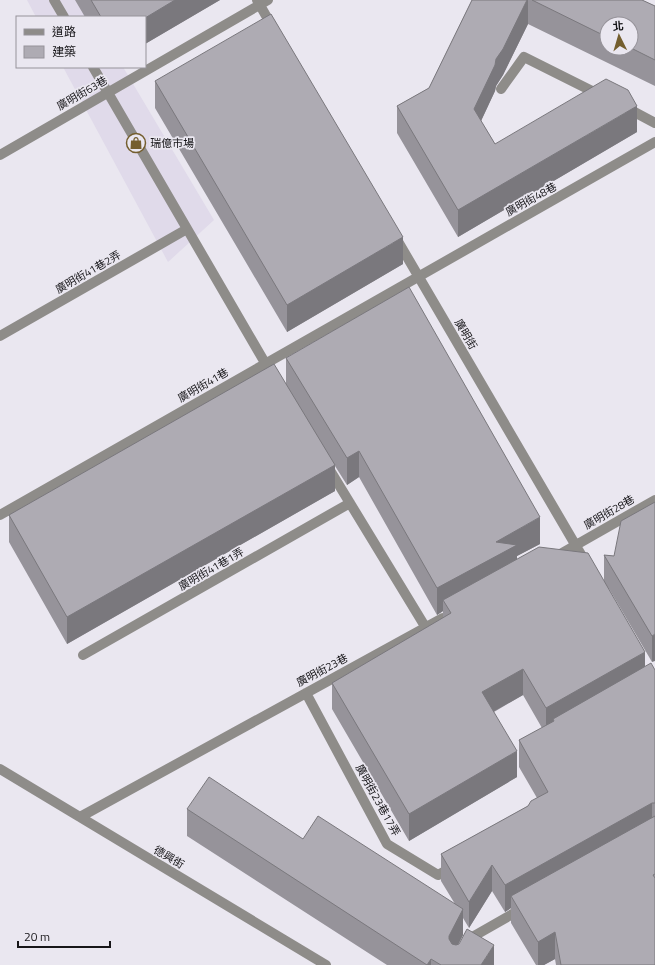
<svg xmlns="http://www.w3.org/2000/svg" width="655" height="965" font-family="'Titillium Web','Noto Sans TC',sans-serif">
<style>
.built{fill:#e0daea}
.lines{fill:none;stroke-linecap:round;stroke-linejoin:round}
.minor{stroke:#8e8c89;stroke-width:10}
.wall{fill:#96939a;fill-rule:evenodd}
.shaded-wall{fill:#7a787d}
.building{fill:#aeabb3;stroke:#7a787d}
.labels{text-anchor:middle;stroke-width:3.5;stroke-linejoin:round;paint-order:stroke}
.street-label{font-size:11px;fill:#171619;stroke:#eae7f0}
.poi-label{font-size:11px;fill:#171619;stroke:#eae7f0;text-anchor:start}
</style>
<rect width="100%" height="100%" fill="#eae7f0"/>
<path class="built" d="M 27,0 L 84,0 L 94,17 L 36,17 Z
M 63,67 L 123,67 L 214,220 L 168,262 Z"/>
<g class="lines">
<path class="minor" d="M 54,0 L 64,17
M 257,0 L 273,28
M 93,67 L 268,368
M 501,89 L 524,57 L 600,95
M 625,107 L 655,123
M 0,155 L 268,0
M 396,238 L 586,563
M 0,336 L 187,229
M 328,467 L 426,628
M 0,515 L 655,142
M 555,557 L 655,500
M 83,655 L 350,503
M 306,693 L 387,844 L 438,875 L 453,867
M 0,769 L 326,965
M 80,817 L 443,618
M 455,965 L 467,940 L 523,908"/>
</g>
<path class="wall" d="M 75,0 L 220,0 L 145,44 L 145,17 L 85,17 Z
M 472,0 L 642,0 L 655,6 L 655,86 L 528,24 L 503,75 L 496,86 L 495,91 L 481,121 L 495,144 L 637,132 L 458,237 L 397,133 L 397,106 L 429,88 ZM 607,24 L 631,48 L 607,48 Z
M 155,81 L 403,264 L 287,332 L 155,108 Z
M 286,358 L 540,544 L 517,556 L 517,559 L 604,582 L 604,555 L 614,556 L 655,502 L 652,662 L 608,587 L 645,667 L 655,670 L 655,965 L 556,965 L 555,959 L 544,965 L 536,965 L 511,923 L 511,908 L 505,912 L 492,891 L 469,928 L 463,918 L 463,935 L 458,944 L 494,965 L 387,965 L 187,836 L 187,809 L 303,839 L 455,904 L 441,881 L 441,854 L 528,806 L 537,798 L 519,767 L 519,740 L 542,728 L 523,695 L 494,712 L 517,777 L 409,841 L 332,709 L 332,683 L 443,618 L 443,611 L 437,615 L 359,477 L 347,485 L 335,466 L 335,491 L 67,644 L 9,542 L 9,515 L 286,383 Z"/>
<path class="shaded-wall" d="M 175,0 L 220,0 L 145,44 L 145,18 Z
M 527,0 L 528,0 L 528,24 L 503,75 L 496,86 L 495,91 L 474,136 L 474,109 L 496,59 Z
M 637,106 L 637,132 L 458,237 L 458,210 Z
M 403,237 L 403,264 L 287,332 L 287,305 Z
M 359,451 L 359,477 L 347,485 L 347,458 Z
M 335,465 L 335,491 L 67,644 L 67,617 Z
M 540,517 L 540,544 L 517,556 L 517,571 L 443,600 L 443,611 L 437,615 L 437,588 L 496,542 Z
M 655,634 L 655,661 L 652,662 L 652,636 Z
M 645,652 L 645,678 L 554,721 L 553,719 L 553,730 L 546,734 L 546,708 Z
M 523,669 L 523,695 L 482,718 L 482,692 Z
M 517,751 L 517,777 L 409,841 L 409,814 Z
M 652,803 L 652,829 L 511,896 L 511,908 L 505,912 L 505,885 Z
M 492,865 L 492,891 L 469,928 L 469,902 Z
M 463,909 L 463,935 L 449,963 L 449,936 Z
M 555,932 L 555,959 L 544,965 L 538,965 L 538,942 Z
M 494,945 L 494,965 L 481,965 Z
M 431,959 L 431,965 L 427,965 Z"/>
<path class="building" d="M 91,0 L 175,0 L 145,18 L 145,17 L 101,17 Z
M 472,0 L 527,0 L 503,49 L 496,59 L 495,65 L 474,109 L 495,144 L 606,79 L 628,90 L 637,106 L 458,210 L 397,106 L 429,88 Z
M 532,0 L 642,0 L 655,6 L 655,60 L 631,48 L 631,24 L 607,24 L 607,37 Z
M 271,14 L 403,237 L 287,305 L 155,81 Z
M 409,287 L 540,517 L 496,542 L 517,545 L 437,588 L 359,451 L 347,458 L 286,358 Z
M 274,364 L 335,465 L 67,617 L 9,515 Z
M 655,502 L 655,634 L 652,636 L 604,555 L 614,556 L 621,521 Z
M 539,547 L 588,553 L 645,652 L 546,708 L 523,669 L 482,692 L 517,751 L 409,814 L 332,683 L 451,613 L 443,600 Z
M 651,663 L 655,670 L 655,803 L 652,803 L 505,885 L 492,865 L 469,902 L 441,854 L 528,806 L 531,801 L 548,792 L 519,740 L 554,721 L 553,719 Z
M 209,777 L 303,839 L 318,816 L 463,909 L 449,936 L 449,939 L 452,944 L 456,945 L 459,944 L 467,929 L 494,945 L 481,965 L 441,965 L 431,959 L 427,965 L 187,809 Z
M 655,816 L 655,874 L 653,875 L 655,878 L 655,965 L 561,965 L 555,932 L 538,942 L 511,896 Z"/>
<defs>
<symbol id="shop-ring" viewBox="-11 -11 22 22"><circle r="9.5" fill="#eae7f0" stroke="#745e2e" stroke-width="1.5"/><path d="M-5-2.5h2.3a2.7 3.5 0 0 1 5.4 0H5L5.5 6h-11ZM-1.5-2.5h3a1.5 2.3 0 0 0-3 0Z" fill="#745e2e"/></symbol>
</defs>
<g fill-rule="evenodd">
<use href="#shop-ring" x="125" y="132" width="22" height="22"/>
</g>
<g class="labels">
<g class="street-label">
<text transform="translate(82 93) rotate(-30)" y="4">廣明街63巷</text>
<text transform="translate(531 199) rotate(-29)" y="4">廣明街48巷</text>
<text transform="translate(88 272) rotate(-30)" y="4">廣明街41巷2弄</text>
<text transform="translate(466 334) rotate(60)" y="4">廣明街</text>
<text transform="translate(203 385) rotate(-30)" y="4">廣明街41巷</text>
<text transform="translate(609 512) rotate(-30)" y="4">廣明街28巷</text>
<text transform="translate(211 569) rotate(-30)" y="4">廣明街41巷1弄</text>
<text transform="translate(322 670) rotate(-28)" y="4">廣明街23巷</text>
<text transform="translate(378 800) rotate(61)" y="4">廣明街23巷17弄</text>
<text transform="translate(169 857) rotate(31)" y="4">德興街</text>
</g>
<g class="poi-label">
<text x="150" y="147">瑞億市場</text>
</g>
</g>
<rect x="16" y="16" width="130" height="52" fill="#eae7f0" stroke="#96939a"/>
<rect x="24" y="29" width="20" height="6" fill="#8e8c89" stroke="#96939a"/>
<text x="52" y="36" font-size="12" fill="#171619">道路</text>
<rect x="24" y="46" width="20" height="12" fill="#aeabb3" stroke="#96939a"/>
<text x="52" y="56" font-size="12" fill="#171619">建築</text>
<g transform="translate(619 36) rotate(355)"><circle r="19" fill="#eae7f0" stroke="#96939a"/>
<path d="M0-3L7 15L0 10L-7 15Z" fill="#745e2e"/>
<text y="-6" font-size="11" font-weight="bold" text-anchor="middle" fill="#171619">北</text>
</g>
<path d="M18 941v6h92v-6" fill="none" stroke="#171619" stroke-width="2"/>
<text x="24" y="941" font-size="12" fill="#171619" stroke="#eae7f0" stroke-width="3" paint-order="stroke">20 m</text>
</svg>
